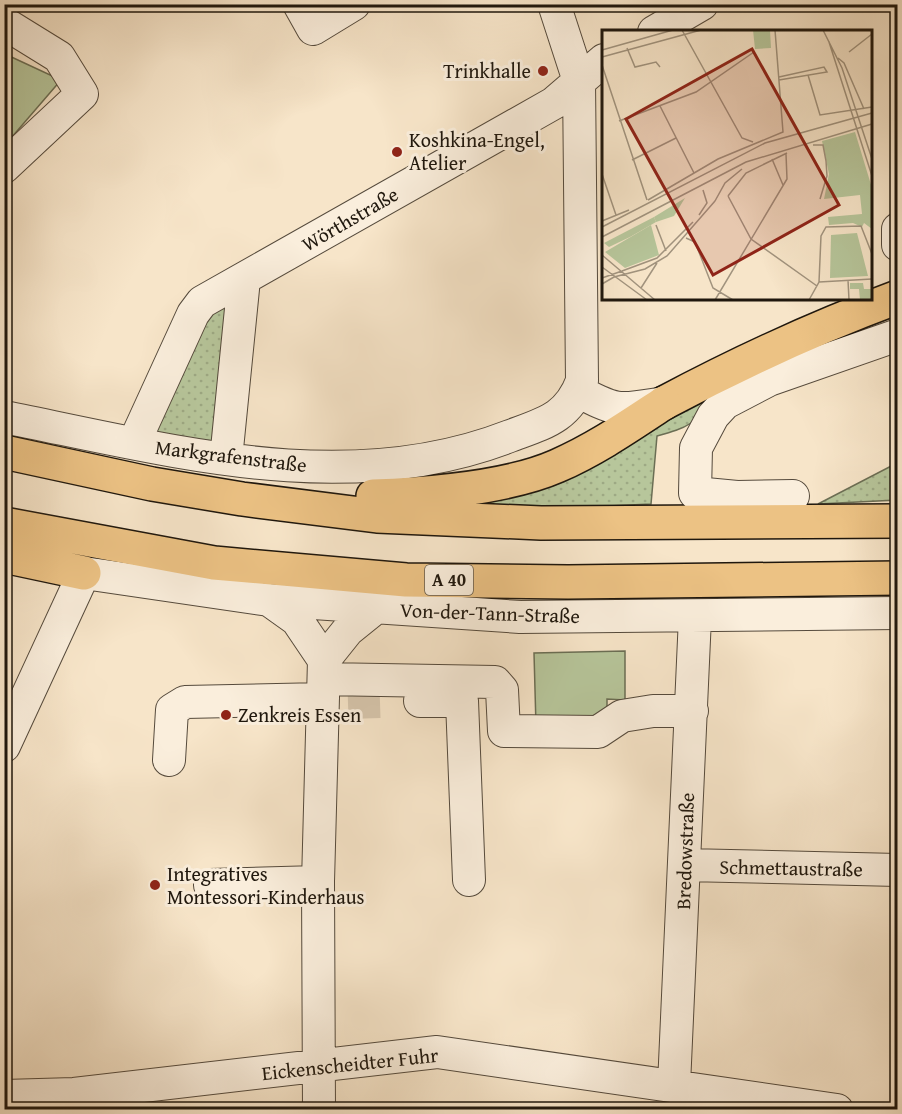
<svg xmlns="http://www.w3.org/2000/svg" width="902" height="1114" font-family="'Gentium Book Plus',serif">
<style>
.grass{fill:url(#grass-dots);stroke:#6b6e54;stroke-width:1.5}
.park{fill:#b7c69b;stroke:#6b6e54;stroke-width:1.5}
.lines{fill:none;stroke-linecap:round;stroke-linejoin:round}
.minor-tunnel{stroke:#d7c6ad;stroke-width:32;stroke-dasharray:32 16;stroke-linecap:butt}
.minor-casing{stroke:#554a3c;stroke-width:34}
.major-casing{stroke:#1f170d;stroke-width:36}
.highway-casing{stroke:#1f170d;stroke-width:36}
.minor{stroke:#faeedc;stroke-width:32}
.major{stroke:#ecc284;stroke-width:33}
.highway{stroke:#ecc284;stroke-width:33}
.poi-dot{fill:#8f2418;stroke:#faeedc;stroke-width:2}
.labels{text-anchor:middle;stroke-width:6;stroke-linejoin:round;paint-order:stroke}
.shield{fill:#faeedc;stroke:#61584b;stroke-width:1.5}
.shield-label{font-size:18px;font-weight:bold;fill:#1f170d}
.poi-label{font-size:20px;fill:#1f170d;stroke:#faeedc;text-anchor:start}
.street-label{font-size:20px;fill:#1f170d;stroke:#faeedc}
.inset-road{fill:none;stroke:#a1937e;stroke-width:1.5}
.view{fill:#8f2418;fill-opacity:0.15;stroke:#8f2418;stroke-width:3}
.inset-edge{fill:none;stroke:#1f170d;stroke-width:3}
</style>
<defs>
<pattern id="grass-dots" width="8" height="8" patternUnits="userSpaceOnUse" patternTransform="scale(1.5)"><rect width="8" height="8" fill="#b7c69b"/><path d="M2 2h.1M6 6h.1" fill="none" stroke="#9da984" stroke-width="1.8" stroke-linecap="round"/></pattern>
</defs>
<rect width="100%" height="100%" fill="#f7e5c9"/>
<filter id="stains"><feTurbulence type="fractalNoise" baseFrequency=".00333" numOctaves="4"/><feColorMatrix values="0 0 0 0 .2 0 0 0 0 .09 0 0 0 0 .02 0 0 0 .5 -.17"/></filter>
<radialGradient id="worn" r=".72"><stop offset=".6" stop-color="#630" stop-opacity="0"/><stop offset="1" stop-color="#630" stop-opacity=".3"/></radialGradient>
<path class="grass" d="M 231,301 L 213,441 L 161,437 L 154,431 L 203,314 Z
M 710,394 C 700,424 686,428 657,436 L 651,504 L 545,509 L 463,507 Z
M 897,463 L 897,500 L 818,504 Z"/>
<path class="park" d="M 5,54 L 61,80 L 5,145 Z
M 625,651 L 625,700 L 607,699 L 607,708 L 595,727 L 536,726 L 534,653 Z"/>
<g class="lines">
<path class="minor-tunnel" d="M 348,703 L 380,702"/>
<defs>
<path id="minor" d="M 299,4 L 313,29 L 354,4
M 4,23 L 59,57 L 82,94 L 4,167
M 654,32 L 702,4
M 898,229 L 898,245
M 578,391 C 618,413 620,410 664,403
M 4,417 C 170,450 346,500 510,436 C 545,423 568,418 582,381 L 579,81 L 554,4
M 134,443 L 193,314 L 202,302 L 554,103 L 604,60
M 226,459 L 244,279
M 793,496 L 737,497 L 695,493 L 696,448 L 713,416 L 725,403 L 769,380 L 898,335
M 269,600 L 297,620 L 324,660
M 324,679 L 495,682 L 502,690 L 504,731 L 598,732 L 622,716 L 653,711 L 692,711
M 420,701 L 462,701 L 469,880
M 4,746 L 84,573 L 269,600 L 520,617 L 898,613
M 169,760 L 172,710 L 185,702 L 323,699
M 685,865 L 898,870
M 210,885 L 318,882
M 674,1085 L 695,617
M 4,1096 L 74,1094 L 437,1052 L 837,1110
M 319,1110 L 318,882 L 324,660 L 348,630 L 374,609"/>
<path id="major" d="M 664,403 C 739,363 817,327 898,297"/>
<path id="highway" d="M 4,452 L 152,484 L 242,499 L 377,516 L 541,523 L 898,521
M 373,496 C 427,494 507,488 557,466 C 596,449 629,426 664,403
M 4,524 L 214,563 L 406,580 L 568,582 L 898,578
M 4,556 L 84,573"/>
</defs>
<use href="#minor" class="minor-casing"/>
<use href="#major" class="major-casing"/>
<use href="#highway" class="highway-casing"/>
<use href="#minor" class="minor"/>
<use href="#major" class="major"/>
<use href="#highway" class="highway"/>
</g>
<g class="poi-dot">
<circle cx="543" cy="71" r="6"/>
<circle cx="397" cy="152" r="6"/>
<circle cx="226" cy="715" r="6"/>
<circle cx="155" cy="885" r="6"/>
</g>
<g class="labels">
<rect class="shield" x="425" y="565" width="48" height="30" rx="4.5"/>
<g class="shield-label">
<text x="449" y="586">A 40</text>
</g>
<g class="poi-label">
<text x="531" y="78" text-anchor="end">Trinkhalle</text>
<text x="409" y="147">Koshkina-Engel,<tspan x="409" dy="23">Atelier</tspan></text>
<text x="238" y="722">Zenkreis Essen</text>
<text x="167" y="881">Integratives<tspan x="167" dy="23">Montessori-Kinderhaus</tspan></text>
</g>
<g class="street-label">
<text transform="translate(350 219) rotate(-30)" y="7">Wörthstraße</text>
<text transform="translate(231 456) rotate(7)" y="7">Markgrafenstraße</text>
<text transform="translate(490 613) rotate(2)" y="7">Von-der-Tann-Straße</text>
<text transform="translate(685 851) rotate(-88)" y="7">Bredowstraße</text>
<text transform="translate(791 868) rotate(1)" y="7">Schmettaustraße</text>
<text transform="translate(350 1064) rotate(-6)" y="7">Eickenscheidter Fuhr</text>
</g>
</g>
<g transform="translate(602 30)">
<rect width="270" height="270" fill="#f7e5c9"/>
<path d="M 83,168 L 72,186 L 54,192 L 52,187 ZM 248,253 L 261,253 L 262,259 L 270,259 L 270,270 L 258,270 L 257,259 L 248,259 Z" fill="#b7c69b"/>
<path d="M 52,187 L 54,192 L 28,207 L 7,217 L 2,213 Z" fill="#b7c69b"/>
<path d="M 151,0 L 168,0 L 169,18 L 153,19 ZM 253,102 L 270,158 L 270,199 L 262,193 L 260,197 L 251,193 L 227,195 L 226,187 L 260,184 L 258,165 L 222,169 L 227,144 L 220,111 ZM 49,195 L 57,225 L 23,238 L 3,222 ZM 255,203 L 266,246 L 228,248 L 229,205 Z" fill="#b7c69b"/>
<path class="inset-road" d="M 80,0 L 140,108 L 151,112M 221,0 L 240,38 L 270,129M 227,12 L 270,146M 25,18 L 33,37 L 54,32 L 58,37M 0,20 L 71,0M 247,22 L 270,4M 0,27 L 99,0M 236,28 L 242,33 L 262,79M 0,35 L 45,170M 206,45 L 218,85 L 270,77M 177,47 L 222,37 L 225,42 L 177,50M 58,76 L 92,143M 17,91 L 94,62 L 152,22M 211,115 L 221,115 L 224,131 L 225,146 L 218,169M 170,129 L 181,155M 30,130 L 74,108M 0,144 L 14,185M 126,166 L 144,143 L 185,123M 126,166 L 149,209 L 215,256M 46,170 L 116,129 L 181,102 L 173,0M 113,171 L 123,153 L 140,139M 97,185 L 105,173 L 101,160M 0,191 L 27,180M 54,195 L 64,221M 0,197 L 163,113 L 270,83M 0,207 L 144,132 L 270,94M 84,208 L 93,212 L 111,258 L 131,270M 0,225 L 53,270M 0,237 L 45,270M 20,241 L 55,228 L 91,192M 0,248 L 20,241M 246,250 L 247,270M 217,252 L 270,249M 0,254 L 12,247 L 43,239 L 65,226 L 113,171M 39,258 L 55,233M 113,270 L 185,149 L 184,124M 207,270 L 217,252 L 219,206 L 224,197 L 259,196 L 270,224"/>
<path class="view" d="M 150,19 L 237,175 L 111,245 L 24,89 Z"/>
<rect width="270" height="270" class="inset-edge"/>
</g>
<rect width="902" height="1114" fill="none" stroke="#f7e5c9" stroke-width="24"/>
<rect x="6" y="6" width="890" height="1102" fill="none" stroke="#1f170d" stroke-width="3"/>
<rect x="12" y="12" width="878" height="1090" fill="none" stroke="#1f170d" stroke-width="1.5"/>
<rect width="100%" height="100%" filter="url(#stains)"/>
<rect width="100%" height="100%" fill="url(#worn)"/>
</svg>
